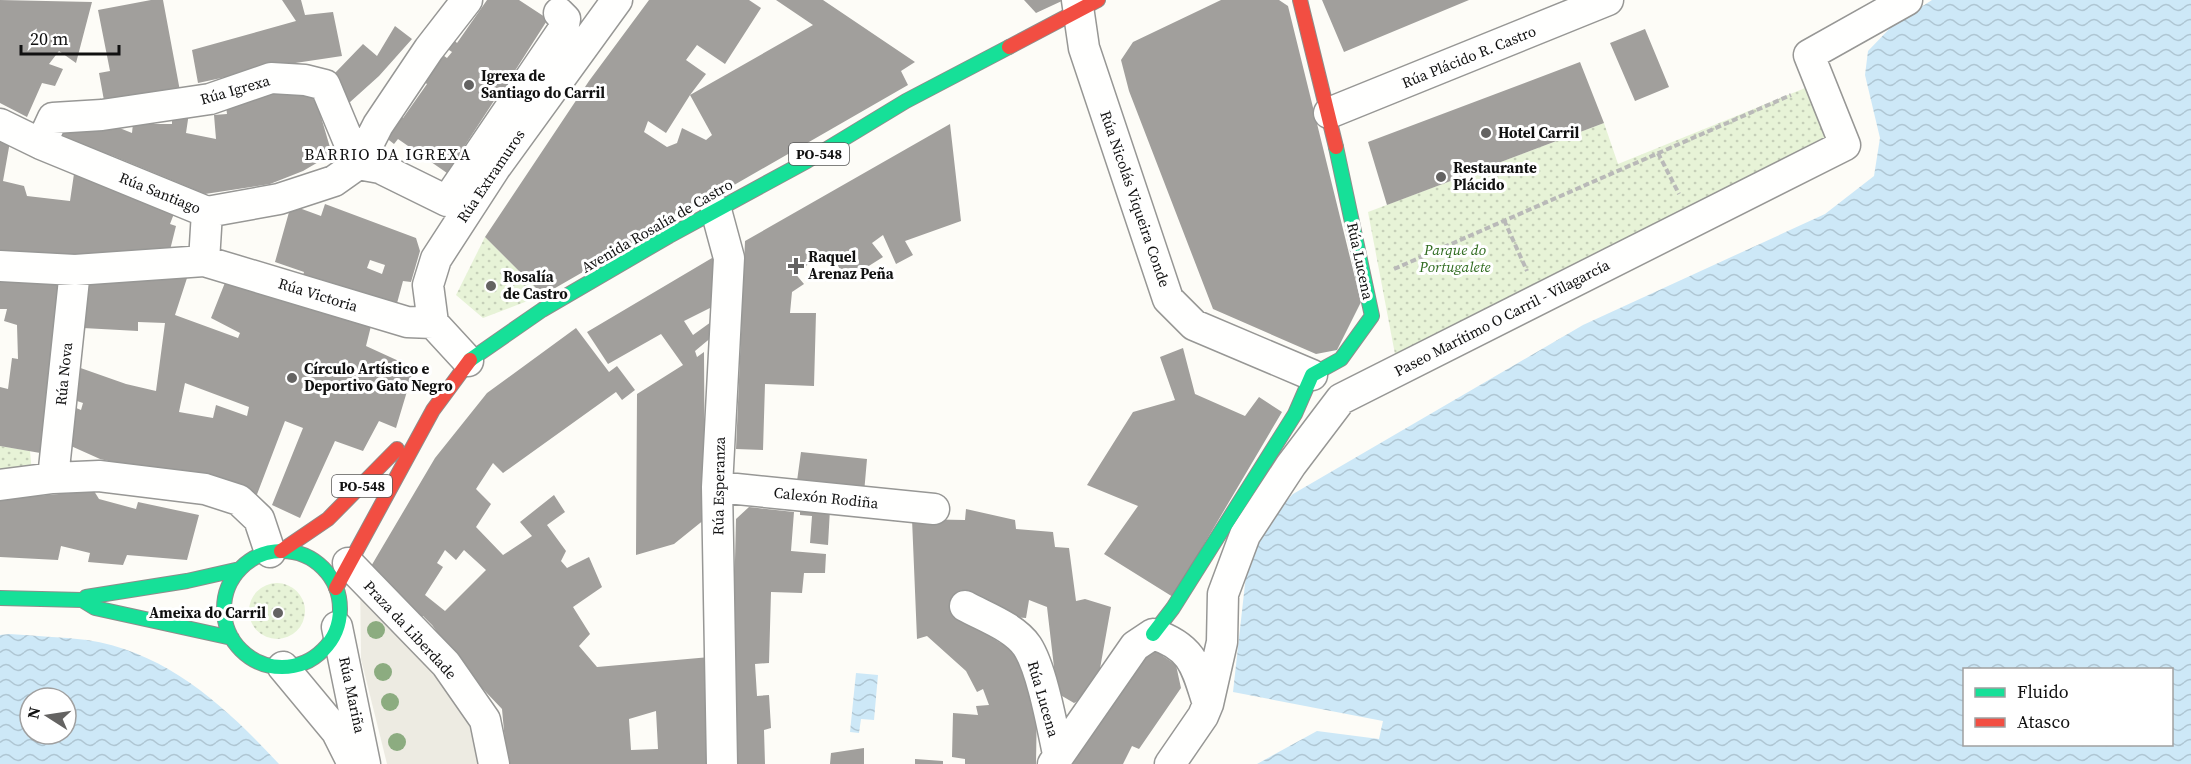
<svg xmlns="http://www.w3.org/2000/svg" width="2191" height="764" font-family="'Source Serif 4',serif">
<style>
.green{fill:url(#green-dots)}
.plaza{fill:#edebe2}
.water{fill:url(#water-waves);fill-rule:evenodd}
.building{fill:#a19f9c;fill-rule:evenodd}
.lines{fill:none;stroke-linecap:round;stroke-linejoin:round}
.street-casing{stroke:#979795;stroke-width:33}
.fast-casing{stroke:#8e8d8b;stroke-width:16}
.jam-casing{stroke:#8e8d8b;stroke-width:16}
.path{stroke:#b9b9b8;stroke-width:4;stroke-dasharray:6 3;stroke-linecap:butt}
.street{stroke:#fffffe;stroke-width:30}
.fast{stroke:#16e098;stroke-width:14}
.jam{stroke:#f24e42;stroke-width:14}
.tree{fill:#8cac80}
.poi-dot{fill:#646362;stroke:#fff;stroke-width:2}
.labels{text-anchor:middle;stroke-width:6;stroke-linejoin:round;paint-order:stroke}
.shield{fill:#fff;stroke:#585858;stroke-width:1.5}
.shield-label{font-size:14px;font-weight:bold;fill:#111}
.street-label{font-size:15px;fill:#111;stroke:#fff}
.poi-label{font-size:15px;font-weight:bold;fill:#111;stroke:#fff;text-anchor:start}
.park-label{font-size:15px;font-style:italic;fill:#2f6b1f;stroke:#fff}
.neighbourhood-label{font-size:16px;letter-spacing:1.5px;fill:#111;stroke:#fff}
</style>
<defs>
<pattern id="green-dots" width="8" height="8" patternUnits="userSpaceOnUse" patternTransform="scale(1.5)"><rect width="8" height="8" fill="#e7f3d7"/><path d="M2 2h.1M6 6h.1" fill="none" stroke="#c5cfb8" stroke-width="1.8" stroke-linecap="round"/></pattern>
<pattern id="water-waves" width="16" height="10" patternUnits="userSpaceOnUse" patternTransform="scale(1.5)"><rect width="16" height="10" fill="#cde8f7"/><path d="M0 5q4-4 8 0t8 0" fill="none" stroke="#afc6d3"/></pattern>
</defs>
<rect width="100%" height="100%" fill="#fdfcf7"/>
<path class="green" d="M 1820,82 L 1845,145 L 1398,370 L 1368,212 L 1604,123 L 1618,164 Z
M 485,237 L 543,295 L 483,318 L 456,295 Z
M 0,446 L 30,451 L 32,473 L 0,475 Z
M249 611a28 28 0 1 1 56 0a28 28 0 1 1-56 0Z"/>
<path class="plaza" d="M 360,576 L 446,664 L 494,764 L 387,764 L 361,659 Z"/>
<path class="water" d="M 1932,0 L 2191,0 L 2191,764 L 1257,764 L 1317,731 L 1379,739 L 1383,721 L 1233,692 L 1250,539 L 1293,494 L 1583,325 L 1825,214 L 1874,176 L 1880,138 L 1865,75 L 1868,51 L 1893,25 ZM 1964,670 L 2172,670 L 2172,744 L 1964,744 Z
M 9,634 C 35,636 61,637 87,640 C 167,652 226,707 279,764 L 0,764 L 0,635 ZM 30,698 L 66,698 L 66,734 L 30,734 Z
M 856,673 L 878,675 L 874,720 L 861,719 L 859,733 L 850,732 Z"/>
<path class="building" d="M 0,0 L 92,2 L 76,63 L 59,51 L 49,64 L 63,69 L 55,86 L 42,83 L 27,117 L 0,103 Z
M 151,0 L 163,0 L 180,91 L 105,106 L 99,73 L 110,71 L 98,10 Z
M 282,0 L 301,0 L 305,15 L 333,12 L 342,56 L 282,65 L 198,83 L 192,50 L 296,21 Z
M 487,0 L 519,0 L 548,19 L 511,77 L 515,81 L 509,91 L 503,87 L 447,173 L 398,139 L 394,144 L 380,133 L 395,113 L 403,118 L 427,84 L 418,77 L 437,51 L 447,58 L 452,52 L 446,48 L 453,39 L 457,43 Z
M 649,0 L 749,0 L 761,8 L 725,64 L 697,45 L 686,60 L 706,74 L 690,95 L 813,25 L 776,0 L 823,0 L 915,62 L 901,71 L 908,85 L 543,295 L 485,237 L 589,81 ZM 690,95 L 712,135 L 706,140 L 682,128 L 677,143 L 667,147 L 644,132 L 648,121 L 666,133 Z
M 1024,0 L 1064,0 L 1036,13 Z
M 1221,0 L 1279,0 L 1288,6 L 1361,302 L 1337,350 L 1316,354 L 1213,309 L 1129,91 L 1121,60 L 1133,42 Z
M 1322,0 L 1469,0 L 1344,52 Z
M 395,26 L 412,39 L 379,76 L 349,103 L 335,73 L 363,44 L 377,56 Z
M 1645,29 L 1669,87 L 1635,101 L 1610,43 Z
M 1580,62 L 1604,123 L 1387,205 L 1368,142 Z
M 294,85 L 316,100 L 332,154 L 303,171 L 270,184 L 205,194 L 113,156 L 53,137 L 59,120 L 117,127 L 132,133 L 134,114 L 148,115 L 148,124 L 172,124 L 172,110 L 190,106 L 186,133 L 216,139 L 214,115 L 227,114 L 225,98 Z
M 950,124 L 961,221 L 905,241 L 913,255 L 896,264 L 883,235 L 872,243 L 883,257 L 845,281 L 832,252 L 794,272 L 804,284 L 792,292 L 790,313 L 816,313 L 814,386 L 765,384 L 763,450 L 736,449 L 745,241 Z
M 0,131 L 11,136 L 3,181 L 24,186 L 27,196 L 70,201 L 75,167 L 175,211 L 170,224 L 176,226 L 168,258 L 136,254 L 0,254 Z
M 325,204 L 416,238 L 420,251 L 411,282 L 403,281 L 396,307 L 302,279 L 304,272 L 275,262 L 291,205 L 321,216 ZM 370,260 L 385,265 L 382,274 L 367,268 Z
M 712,258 L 725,266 L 722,302 L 684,321 L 693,335 L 711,322 L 713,336 L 695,351 L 697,357 L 704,352 L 705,519 L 674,544 L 636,555 L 637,394 L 683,365 L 661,334 L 608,364 L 587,332 Z
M 188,275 L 175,315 L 238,338 L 240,333 L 211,318 L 226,280 L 373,318 L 366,346 L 414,368 L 396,428 L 379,421 L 363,451 L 335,441 L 300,518 L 272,505 L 303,428 L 285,421 L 256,497 L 100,459 L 62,442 L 69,405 L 81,410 L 83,403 L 68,398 L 72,365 L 126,384 L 156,391 L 165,323 L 138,322 L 138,331 L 83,328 L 88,282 ZM 185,383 L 249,407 L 247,416 L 216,405 L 213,418 L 179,412 Z
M 0,276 L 62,280 L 46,454 L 0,446 L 0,387 L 8,389 L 12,358 L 18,359 L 17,325 L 4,321 L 7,309 L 0,309 Z
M 576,328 L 609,372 L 617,366 L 635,390 L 622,400 L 616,392 L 503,473 L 493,463 L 476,489 L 491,504 L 476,527 L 503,555 L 532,536 L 520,522 L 554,495 L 565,512 L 547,525 L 566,551 L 561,561 L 567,568 L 589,557 L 602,587 L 573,607 L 590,634 L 579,646 L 597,667 L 710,657 L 716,764 L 507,764 L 502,709 L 463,668 L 432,625 L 423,616 L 417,620 L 370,568 L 435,458 L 487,393 ZM 445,550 L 456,560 L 464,550 L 486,570 L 445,611 L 425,595 L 443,567 L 437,563 ZM 656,711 L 658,749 L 631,750 L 629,719 Z
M 1183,348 L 1195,394 L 1245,416 L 1259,397 L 1282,412 L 1173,597 L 1104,554 L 1138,506 L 1087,485 L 1133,412 L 1175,400 L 1160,357 Z
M 801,452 L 867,459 L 864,493 L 797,481 Z
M 94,491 L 99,499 L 136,509 L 138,502 L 199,515 L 187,560 L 127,555 L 123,565 L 88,562 L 90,553 L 61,546 L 58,560 L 0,557 L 0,499 Z
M 749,507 L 794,512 L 791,551 L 826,554 L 825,573 L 804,573 L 802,593 L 771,592 L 769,663 L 755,664 L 757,696 L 769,695 L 771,728 L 764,730 L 765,764 L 730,764 L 736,519 Z
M 800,507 L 830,509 L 828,545 L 810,543 L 812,516 L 800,515 Z
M 966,509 L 1015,520 L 1016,529 L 1053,532 L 1055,547 L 1069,548 L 1076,601 L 1085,599 L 1111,607 L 1096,691 L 1074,703 L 1057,693 L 1047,607 L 1029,600 L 1026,618 L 999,616 L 970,622 L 1000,643 L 1009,644 L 1018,654 L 1037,698 L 1036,764 L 965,764 L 965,759 L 952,757 L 953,713 L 978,715 L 976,706 L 989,705 L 983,689 L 977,692 L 966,671 L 927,636 L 917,639 L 912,519 L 965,520 Z
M 1147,645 L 1176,665 L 1181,688 L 1139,749 L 1132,746 L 1123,764 L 1060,764 Z
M 864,748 L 864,764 L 830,764 L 831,753 Z
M 915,759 L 943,761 L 943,764 L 915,764 Z"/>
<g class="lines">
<defs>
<path id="street" d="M 1077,0 L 1084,48 L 1168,299 L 1194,325 L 1312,375
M 1329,113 L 1608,0
M 0,124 L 41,144 L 207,212 L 279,199 L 334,181 L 358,164 L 378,125 L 429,49 L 467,0
M 41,144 L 53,118 L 102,115 L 210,99 L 271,78 L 305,80 L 325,85 L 358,164 L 380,168 L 447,201 L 563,30 L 565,19 L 559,13
M 716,210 L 729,258 L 717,487 L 722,764
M 204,261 L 207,212
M 0,266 L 75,270 L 204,261 L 407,322 L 433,323
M 468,361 L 433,323 L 428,285 L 436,259 L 495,168 L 617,0
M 53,478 L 75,270
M 0,485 L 53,478 L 99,476 L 205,489 L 239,500 L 259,519 L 270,552
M 717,487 L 934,509
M 348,563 L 446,664 L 485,720 L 494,764
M 965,606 C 985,617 1014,627 1027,646 C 1042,669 1052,726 1058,754
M 337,627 L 365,764
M 283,667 L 337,732 L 353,764
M 1053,764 L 1135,646 L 1153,634 C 1193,647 1196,666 1208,704
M 1170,764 L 1203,716 L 1208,704 L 1222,642 L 1223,594 L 1245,535 L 1291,465 L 1341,399 L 1845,145 L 1809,55 L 1907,0"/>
<path id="fast" d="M 470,360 L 542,310 L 669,236 L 807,161 L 906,101 L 1009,47
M224 609a58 58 0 1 1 116 0a58 58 0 1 1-116 0Z
M 86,597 L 187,581 L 240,569
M 0,598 L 82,600 L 95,608 L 232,638
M 1153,634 L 1173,608 L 1295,414 L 1312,375 L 1341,359 L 1372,316 L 1336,147"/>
<path id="jam" d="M 1300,0 L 1336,147
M 1009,47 L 1098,0
M 281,551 L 328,519 L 397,449
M 336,588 L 433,410 L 470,360"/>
</defs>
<use href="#street" class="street-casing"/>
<use href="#fast" class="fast-casing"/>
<use href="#jam" class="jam-casing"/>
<path class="path" d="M 1658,153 L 1679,194
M 1504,220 L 1527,271
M 1394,269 L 1791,95"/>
<use href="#street" class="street"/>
<use href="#fast" class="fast"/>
<use href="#jam" class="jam"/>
</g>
<g class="tree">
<circle cx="376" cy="630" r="9"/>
<circle cx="383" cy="672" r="9"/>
<circle cx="390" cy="702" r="9"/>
<circle cx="397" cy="742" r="9"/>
</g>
<g class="poi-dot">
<circle cx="469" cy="85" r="6"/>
<circle cx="1486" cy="133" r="6"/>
<circle cx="1441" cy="177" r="6"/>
<path d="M793 257h6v6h6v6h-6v6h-6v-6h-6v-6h6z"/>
<circle cx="491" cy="286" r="6"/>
<circle cx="292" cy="378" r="6"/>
<circle cx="278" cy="613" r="6"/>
</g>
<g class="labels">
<g class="shield">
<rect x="789" y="143" width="60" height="22" rx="4.5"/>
<rect x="332" y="475" width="60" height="22" rx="4.5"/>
</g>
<g class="shield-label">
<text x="819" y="159">PO-548</text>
<text x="362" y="491">PO-548</text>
</g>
<g class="street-label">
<text transform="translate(1469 57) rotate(-22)" y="5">Rúa Plácido R. Castro</text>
<text transform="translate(235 90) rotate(-16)" y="5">Rúa Igrexa</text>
<text transform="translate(491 176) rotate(-56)" y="5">Rúa Extramuros</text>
<text transform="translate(160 193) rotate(22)" y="5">Rúa Santiago</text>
<text transform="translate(1135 199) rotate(71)" y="5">Rúa Nicolás Viqueira Conde</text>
<text transform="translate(657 226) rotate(-30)" y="5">Avenida Rosalía de Castro</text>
<text transform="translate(1360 261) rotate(78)" y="5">Rúa Lucena</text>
<text transform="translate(318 295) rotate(17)" y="5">Rúa Victoria</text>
<text transform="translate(1502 318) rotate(-27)" y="5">Paseo Marítimo O Carril - Vilagarcía</text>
<text transform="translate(64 374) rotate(-84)" y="5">Rúa Nova</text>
<text transform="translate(719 486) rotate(-89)" y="5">Rúa Esperanza</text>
<text transform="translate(826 498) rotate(6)" y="5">Calexón Rodiña</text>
<text transform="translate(410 630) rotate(47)" y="5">Praza da Liberdade</text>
<text transform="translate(352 695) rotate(78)" y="5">Rúa Mariña</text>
<text transform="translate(1043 699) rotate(74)" y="5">Rúa Lucena</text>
</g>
<g class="poi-label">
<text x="481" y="81">Igrexa de<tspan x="481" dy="17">Santiago do Carril</tspan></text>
<text x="1498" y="138">Hotel Carril</text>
<text x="1453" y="173">Restaurante<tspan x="1453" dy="17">Plácido</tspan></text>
<text x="808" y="262">Raquel<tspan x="808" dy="17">Arenaz Peña</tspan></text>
<text x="503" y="282">Rosalía<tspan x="503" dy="17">de Castro</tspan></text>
<text x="304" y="374">Círculo Artístico e<tspan x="304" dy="17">Deportivo Gato Negro</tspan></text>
<text x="266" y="618" text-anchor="end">Ameixa do Carril</text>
</g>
<g class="park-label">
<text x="1455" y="255">Parque do<tspan x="1455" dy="17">Portugalete</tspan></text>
</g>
<g class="neighbourhood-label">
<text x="388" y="160">BARRIO DA IGREXA</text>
</g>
</g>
<rect x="1963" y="668" width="210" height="78" fill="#ffffff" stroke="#a0a0a0" stroke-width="1.5"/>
<rect x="1975" y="688" width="30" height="9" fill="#16e098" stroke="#a0a0a0" stroke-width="1.5"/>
<text x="2017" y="698" font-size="18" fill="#111111">Fluido</text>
<rect x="1975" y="718" width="30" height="9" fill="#f24e42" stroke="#a0a0a0" stroke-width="1.5"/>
<text x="2017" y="728" font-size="18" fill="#111111">Atasco</text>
<g transform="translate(48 716) rotate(282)"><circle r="28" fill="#ffffff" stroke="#a0a0a0" stroke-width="1.5"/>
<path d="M0-4.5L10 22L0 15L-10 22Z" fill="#646362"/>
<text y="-9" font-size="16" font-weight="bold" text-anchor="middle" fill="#111111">N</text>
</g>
<path d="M21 45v9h98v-9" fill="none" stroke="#111111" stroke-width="3"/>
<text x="30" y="45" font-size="18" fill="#111111" stroke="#ffffff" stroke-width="4.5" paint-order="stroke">20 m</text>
</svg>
